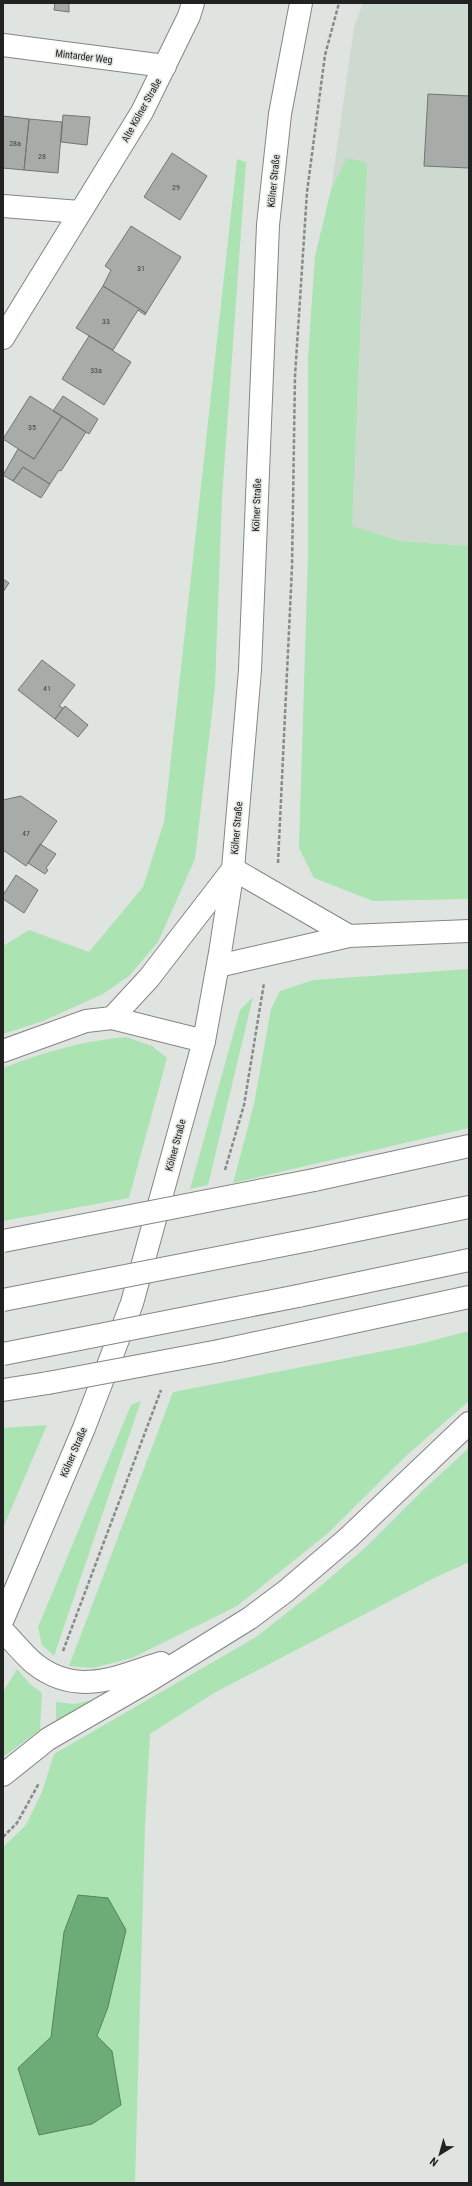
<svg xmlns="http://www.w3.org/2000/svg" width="472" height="2186" font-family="'Roboto Condensed',sans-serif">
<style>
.built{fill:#ced9cf}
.green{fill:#abe4b2}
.water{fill:#6dac76;stroke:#56835c}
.building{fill:#a8aca8;stroke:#727673}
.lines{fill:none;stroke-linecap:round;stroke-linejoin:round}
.minor-casing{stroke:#838783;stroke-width:24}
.major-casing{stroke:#838783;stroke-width:24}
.highway-casing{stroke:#838783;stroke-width:24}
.path{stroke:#878a88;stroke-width:2.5;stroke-dasharray:4 2;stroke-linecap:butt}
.minor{stroke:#fff;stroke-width:22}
.major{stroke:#fff;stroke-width:22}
.highway{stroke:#fff;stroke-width:22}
.highway-bridge-casing{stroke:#838783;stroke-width:24;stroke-linecap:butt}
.highway-bridge{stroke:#fff;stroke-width:22}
.labels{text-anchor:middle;stroke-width:3;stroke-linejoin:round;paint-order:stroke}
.number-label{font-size:8px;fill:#434443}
.street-label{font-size:10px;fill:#212221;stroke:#dfe4e0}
</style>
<rect width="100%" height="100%" fill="#dfe4e0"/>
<path class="built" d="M 363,3 L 469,3 L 469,546 L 400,541 L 352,526 L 320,237 L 331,190 L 354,27 Z"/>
<path class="green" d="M 347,158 L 367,163 L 352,526 L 400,541 L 469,546 L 469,899 L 373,901 L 314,878 L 299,848 L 308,555 L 308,357 L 315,256 L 331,190 Z
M 237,159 L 246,162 L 222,498 L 215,687 L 195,859 L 158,942 L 129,976 L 103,994 L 43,1021 L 3,1034 L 3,946 L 29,930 L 89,952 L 143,887 L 164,822 Z
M 469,969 L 469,1128 L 233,1183 L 254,1104 L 271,1009 L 280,991 L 313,980 Z
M 253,997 L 208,1185 L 190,1189 L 240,1010 Z
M 126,1037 L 152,1046 L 167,1058 L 129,1198 L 3,1221 L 3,1068 C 44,1052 82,1041 126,1037 Z
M 469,1331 L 469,1401 L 407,1455 L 327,1534 L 237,1606 L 132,1658 L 93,1668 L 69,1666 L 173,1392 L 415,1345 Z
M 141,1401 L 54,1656 L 42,1645 L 38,1627 L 131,1405 Z
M 47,1425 L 3,1528 L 3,1428 Z
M 469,1448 L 469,1562 L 432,1579 L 214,1693 L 150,1734 L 145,1827 L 135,2183 L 3,2183 L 3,1847 L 26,1825 L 42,1792 L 54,1754 L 256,1637 L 316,1590 L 366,1547 L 422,1491 Z
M 17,1669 L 30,1684 L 42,1693 L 40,1730 L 3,1757 L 3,1692 Z
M 101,1698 L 56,1722 L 56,1702 L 75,1704 Z"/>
<path class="water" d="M 78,1895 L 108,1898 L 126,1930 L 108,2007 L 97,2036 L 112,2051 L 121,2105 L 92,2124 L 39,2135 L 18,2068 L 51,2037 L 64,1932 Z"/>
<path class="building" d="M 55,3 L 69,3 L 69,12 L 54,10 Z
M 428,94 L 469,96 L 469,168 L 424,166 Z
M 63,115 L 90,117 L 87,145 L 61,142 Z
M 3,116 L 29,119 L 24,170 L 3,168 Z
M 29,119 L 62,122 L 58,173 L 24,170 Z
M 172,153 L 207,176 L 180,220 L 144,197 Z
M 131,226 L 181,257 L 146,313 L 103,286 L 111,270 L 105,266 Z
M 103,286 L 146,313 L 145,315 L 138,310 L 113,350 L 76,328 Z
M 89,336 L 131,362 L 104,405 L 62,379 Z
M 30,396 L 62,416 L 34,459 L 3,439 Z
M 63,396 L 98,419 L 89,434 L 53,411 Z
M 62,416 L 86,432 L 61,471 L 59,470 L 50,484 L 23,467 L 13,481 L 3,475 L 18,449 L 34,459 Z
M 23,467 L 50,484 L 41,498 L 13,481 Z
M 3,579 L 9,583 L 3,592 Z
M 42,660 L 75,685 L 59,706 L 63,708 L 55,719 L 18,690 Z
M 65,706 L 88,725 L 78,737 L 55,719 Z
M 21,796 L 57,821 L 26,866 L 3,850 L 3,800 Z
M 40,844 L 56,854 L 46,868 L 48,870 L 45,874 L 28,863 Z
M 16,875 L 38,890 L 24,913 L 3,899 L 3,895 Z"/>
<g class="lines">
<defs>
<path id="minor" d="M 3,45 L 165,66
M 3,206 L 80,212
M 3,338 L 142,112 L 189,16 L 193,3"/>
<path id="major" d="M 3,1619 L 84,1428 L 132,1303 L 204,1041 L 220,953 L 233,869 L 250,670 L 268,225 L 280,114 L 301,3"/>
<path id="highway" d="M 218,966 L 349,936 L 469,931
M 112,1018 L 149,978 L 233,869 L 349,936
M 3,1051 L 86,1021 L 112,1018 L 204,1041
M 314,1180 L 469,1146
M 309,1240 L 469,1207
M 298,1296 L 469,1260
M 219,1351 L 469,1297
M 3,1390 L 48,1383
M 3,1631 C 14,1642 24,1655 35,1664 C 77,1697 117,1677 161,1663
M 3,1775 L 48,1739 L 150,1680 L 250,1618 L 286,1591 L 348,1538 L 469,1423"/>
</defs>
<use href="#minor" class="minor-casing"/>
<use href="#major" class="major-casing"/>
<use href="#highway" class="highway-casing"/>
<path class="path" d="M 278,863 L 292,567 L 295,376 L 307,192 L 325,55 L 339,3
M 225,1170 L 244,1105 L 264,983
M 63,1651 L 161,1390
M 3,1837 L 17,1823 L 39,1783"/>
<use href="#minor" class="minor"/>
<use href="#major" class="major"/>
<use href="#highway" class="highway"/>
<defs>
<path id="highway-bridge" d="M 3,1241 L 314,1180
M 3,1300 L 309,1240
M 3,1354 L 298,1296
M 48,1383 L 219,1351"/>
</defs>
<use href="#highway-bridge" class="highway-bridge-casing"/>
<use href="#highway-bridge" class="highway-bridge"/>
</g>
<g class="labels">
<g class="number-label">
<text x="15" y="146">28a</text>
<text x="42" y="159">28</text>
<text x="176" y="190">29</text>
<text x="141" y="271">31</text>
<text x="106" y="324">33</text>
<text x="96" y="373">33a</text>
<text x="32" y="430">35</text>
<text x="47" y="691">41</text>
<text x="26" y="836">47</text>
</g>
<g class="street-label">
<text transform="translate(84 56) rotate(7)" y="4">Mintarder Weg</text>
<text transform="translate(141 110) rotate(-61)" y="4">Alte Kölner Straße</text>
<text transform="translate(273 181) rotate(-84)" y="4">Kölner Straße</text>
<text transform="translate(256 505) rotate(-88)" y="4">Kölner Straße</text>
<text transform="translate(236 828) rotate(-85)" y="4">Kölner Straße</text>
<text transform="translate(175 1145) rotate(-75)" y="4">Kölner Straße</text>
<text transform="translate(73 1452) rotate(-67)" y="4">Kölner Straße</text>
</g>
</g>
<rect width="472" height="2186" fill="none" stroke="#212221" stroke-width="8"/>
<g transform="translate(440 2154) rotate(217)" stroke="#dfe4e0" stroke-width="3" paint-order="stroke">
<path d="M0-3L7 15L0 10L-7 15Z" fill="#212221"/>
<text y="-6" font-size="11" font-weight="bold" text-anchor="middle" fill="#212221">N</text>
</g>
</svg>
